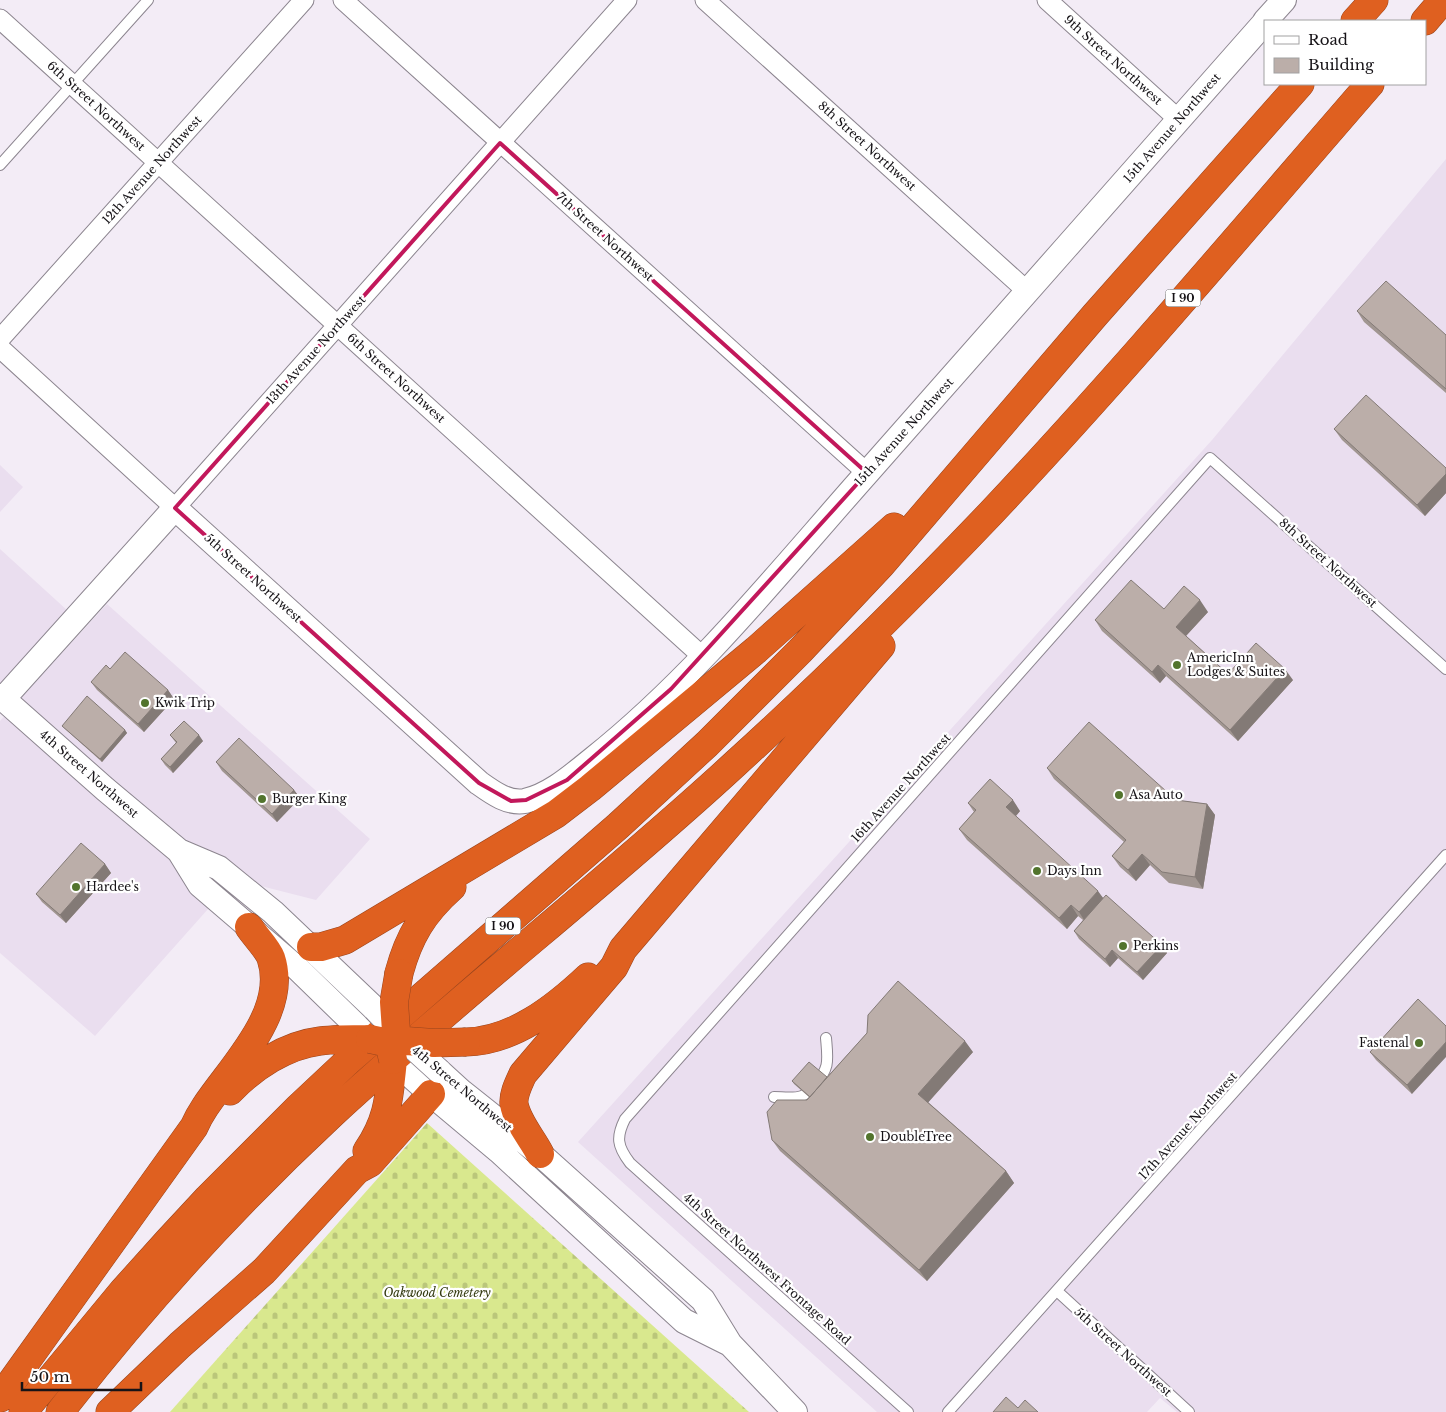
<svg xmlns="http://www.w3.org/2000/svg" width="1446" height="1412" font-family="'Libre Baskerville',serif">
<style>
.built{fill:#eadeef}
.cemetery{fill:url(#cemetery-stones)}
.lines{fill:none;stroke-linecap:round;stroke-linejoin:round}
.service-casing{stroke:#8c858f;stroke-width:12}
.minor-casing{stroke:#8c858f;stroke-width:21}
.tertiary-casing{stroke:#8c858f;stroke-width:26}
.motorway-casing{stroke:#99451d;stroke-width:29}
.service{stroke:#fff;stroke-width:10}
.minor{stroke:#fff;stroke-width:19}
.tertiary{stroke:#fff;stroke-width:24}
.motorway{stroke:#df6020;stroke-width:28}
.tertiary-bridge-casing{stroke:#8c858f;stroke-width:26;stroke-linecap:butt}
.motorway-bridge-casing{stroke:#99451d;stroke-width:29;stroke-linecap:butt}
.tertiary-bridge{stroke:#fff;stroke-width:24}
.motorway-bridge{stroke:#df6020;stroke-width:28}
.wall{fill:#a19691}
.shaded-wall{fill:#837a76}
.building{fill:#bbaea9;stroke:#837a76}
.marked{fill:none;stroke:#c2185b;stroke-width:4;stroke-linejoin:round}
.poi-dot{fill:#52742d;stroke:#fff;stroke-width:2}
.labels{text-anchor:middle;stroke-width:4.5;stroke-linejoin:round;paint-order:stroke}
.shield{fill:#fff;stroke:#5c5a5d;stroke-width:1}
.shield-label{font-size:11px;font-weight:bold;fill:#161317}
.street-label{font-size:12px;fill:#161317;stroke:#fff}
.poi-label{font-size:12px;fill:#161317;stroke:#fff;text-anchor:start}
.park-label{font-size:12px;font-style:italic;fill:#343a10;stroke:#fff}
</style>
<defs>
<pattern id="cemetery-stones" width="16" height="16" patternUnits="userSpaceOnUse" patternTransform="scale(1.25)"><rect width="16" height="16" fill="#d9e88e"/><path d="M2 7V4a2 2 0 0 1 4 0v3zM10 15v-3a2 2 0 0 1 4 0v3z" fill="#bac67a"/></pattern>
</defs>
<rect width="100%" height="100%" fill="#f3ecf6"/>
<path class="built" d="M 1446,159 L 1446,1412 L 1177,1412 L 1160,1398 L 1147,1412 L 877,1412 L 578,1142 L 1212,440 Z
M 0,465 L 23,487 L 0,512 Z
M 0,549 L 68,611 L 0,685 Z
M 107,604 L 370,839 L 316,900 L 257,885 L 241,872 L 95,1036 L 0,953 L 0,721 Z"/>
<path class="cemetery" d="M 427,1123 L 749,1412 L 170,1412 Z"/>
<g class="lines">
<defs>
<path id="service" d="M 0,165 L 148,0
M 774,1097 C 782,1097 794,1099 802,1096 C 807,1094 810,1090 814,1086 C 830,1068 828,1061 826,1038
M 1057,1291 L 1189,1412
M 908,1412 L 630,1163 C 617,1146 616,1137 625,1119 L 1210,458 L 1446,669
M 948,1412 L 1446,855"/>
<path id="minor" d="M 343,0 L 867,473
M 705,0 L 1028,292
M 1047,0 L 1178,119
M 0,19 L 703,657
M 0,339 L 304,0
M 0,348 L 175,508 L 627,0"/>
<path id="tertiary" d="M 1265,21 L 1284,0
M 0,696 L 105,789 L 179,851 L 219,868 L 273,912 L 375,1009
M 3,699 L 175,508 L 479,783 C 493,793 508,804 525,801 C 551,795 573,775 593,759 C 695,678 780,571 867,473 C 1000,323 1132,172 1265,22
M 179,851 L 200,885 L 298,969 L 370,1039
M 393,1060 L 431,1094 L 499,1151 L 684,1321 L 730,1344
M 439,1071 L 462,1092 L 540,1154 L 703,1300 L 730,1344 L 795,1412"/>
<path id="motorway" d="M 1355,21 L 1374,0
M 1425,21 L 1443,0
M 311,947 L 321,947 L 345,940 L 556,814 L 590,788 L 756,650 L 894,527
M 399,973 C 409,936 423,913 452,887
M 466,1042 C 513,1041 555,1008 588,977
M 230,1091 C 253,1067 286,1045 320,1041 C 336,1039 354,1039 370,1039
M 367,1151 C 389,1119 389,1096 393,1060
M 540,1154 C 532,1138 517,1122 514,1104 C 513,1094 519,1083 523,1074 L 614,967 L 623,949 L 881,646
M 0,1398 L 194,1127 C 197,1120 201,1113 205,1107 C 232,1066 289,1012 271,958 C 268,949 255,936 249,927
M 23,1412 L 123,1291 L 168,1241 L 208,1198 L 299,1107 L 347,1062 L 618,826 L 707,744 L 800,651 L 881,565 L 1095,315 L 1300,84
M 60,1412 C 142,1306 234,1205 332,1114 C 463,993 605,884 736,763 C 824,683 909,599 991,513 C 1122,374 1245,228 1370,84
M 110,1412 L 180,1345 L 264,1271 L 357,1170 L 370,1163 L 431,1094"/>
</defs>
<use href="#service" class="service-casing"/>
<use href="#minor" class="minor-casing"/>
<use href="#tertiary" class="tertiary-casing"/>
<use href="#motorway" class="motorway-casing"/>
<use href="#service" class="service"/>
<use href="#minor" class="minor"/>
<use href="#tertiary" class="tertiary"/>
<use href="#motorway" class="motorway"/>
<defs>
<path id="tertiary-bridge" d="M 375,1009 L 396,1031
M 406,1041 L 439,1071"/>
<path id="motorway-bridge" d="M 396,1031 L 394,1002 L 399,973
M 370,1039 L 389,1043 L 393,1060
M 406,1041 L 434,1043 L 466,1042"/>
</defs>
<use href="#tertiary-bridge" class="tertiary-bridge-casing"/>
<use href="#motorway-bridge" class="motorway-bridge-casing"/>
<use href="#tertiary-bridge" class="tertiary-bridge"/>
<use href="#motorway-bridge" class="motorway-bridge"/>
</g>
<path class="wall" d="M 1357,311 L 1446,335 L 1446,393 L 1364,322 Z
M 1334,429 L 1446,468 L 1446,493 L 1425,516 L 1342,440 Z
M 1164,609 L 1208,612 L 1186,636 L 1228,674 L 1293,680 L 1238,741 L 1166,676 L 1160,683 L 1102,631 L 1095,620 Z
M 91,682 L 168,690 L 174,699 L 144,732 L 97,690 Z
M 62,726 L 125,730 L 127,733 L 102,762 L 64,728 Z
M 170,735 L 203,741 L 173,773 L 165,765 L 161,759 L 176,743 Z
M 216,762 L 294,790 L 300,798 L 277,822 L 222,771 Z
M 1047,768 L 1176,800 L 1207,804 L 1215,815 L 1203,889 L 1169,883 L 1150,865 L 1136,881 L 1120,867 L 1112,856 L 1124,842 L 1054,779 Z
M 968,803 L 1020,811 L 1016,816 L 1103,898 L 1162,945 L 1167,953 L 1143,980 L 1118,958 L 1110,967 L 1079,939 L 1074,931 L 1083,920 L 1078,916 L 1067,929 L 967,840 L 959,829 L 974,812 Z
M 105,864 L 111,873 L 66,923 L 42,902 L 36,894 Z
M 1418,999 L 1412,1094 L 1376,1060 L 1370,1052 Z
M 867,1033 L 973,1052 L 928,1102 L 1006,1171 L 1014,1183 L 927,1281 L 780,1151 L 772,1140 L 809,1097 L 794,1084 L 792,1081 L 827,1077 Z"/>
<path class="shaded-wall" d="M 1446,474 L 1446,493 L 1425,516 L 1417,505 Z
M 1200,600 L 1208,612 L 1184,638 L 1176,627 Z
M 1158,665 L 1166,676 L 1160,683 L 1152,672 Z
M 1285,669 L 1293,680 L 1238,741 L 1230,730 Z
M 168,690 L 174,699 L 144,732 L 138,724 Z
M 125,730 L 127,733 L 102,762 L 100,759 Z
M 199,735 L 203,741 L 173,773 L 170,767 Z
M 294,790 L 300,798 L 277,822 L 272,814 Z
M 1013,800 L 1020,811 L 1014,818 L 1006,807 Z
M 1207,804 L 1215,815 L 1203,889 L 1195,877 Z
M 1142,854 L 1150,865 L 1136,881 L 1128,870 Z
M 105,864 L 111,873 L 66,923 L 60,915 Z
M 1098,891 L 1106,902 L 1086,923 L 1079,912 Z
M 1071,905 L 1078,916 L 1067,929 L 1059,918 Z
M 1162,945 L 1167,953 L 1143,980 L 1137,972 Z
M 1112,950 L 1118,958 L 1110,967 L 1105,959 Z
M 965,1041 L 973,1052 L 926,1105 L 918,1094 Z
M 1446,1042 L 1446,1057 L 1412,1094 L 1407,1085 Z
M 1006,1171 L 1014,1183 L 927,1281 L 919,1270 Z"/>
<path class="building" d="M 1386,281 L 1446,335 L 1446,389 L 1357,311 Z
M 1366,395 L 1446,468 L 1446,474 L 1417,505 L 1334,429 Z
M 1131,580 L 1164,609 L 1184,586 L 1200,600 L 1176,627 L 1228,674 L 1256,643 L 1285,669 L 1230,730 L 1158,665 L 1152,672 L 1095,620 Z
M 125,652 L 168,690 L 138,724 L 91,682 L 106,665 L 110,669 Z
M 87,696 L 125,730 L 100,759 L 62,726 Z
M 184,721 L 199,735 L 170,767 L 161,759 L 177,742 L 170,735 Z
M 1089,722 L 1176,800 L 1207,804 L 1195,877 L 1162,872 L 1142,854 L 1128,870 L 1112,856 L 1126,840 L 1047,768 Z
M 239,738 L 294,790 L 272,814 L 216,762 Z
M 990,779 L 1013,800 L 1006,807 L 1098,891 L 1079,912 L 1071,905 L 1059,918 L 959,829 L 976,810 L 968,803 Z
M 81,843 L 105,864 L 60,915 L 36,894 Z
M 1106,895 L 1162,945 L 1137,972 L 1112,950 L 1105,959 L 1074,931 Z
M 898,981 L 965,1041 L 918,1094 L 1006,1171 L 919,1270 L 772,1140 L 767,1112 L 777,1100 L 807,1100 L 867,1033 L 868,1015 Z
M 1418,999 L 1446,1026 L 1446,1042 L 1407,1085 L 1370,1052 Z
M 809,1062 L 827,1077 L 810,1097 L 792,1081 Z
M 1006,1397 L 1018,1408 L 1025,1400 L 1038,1412 L 993,1412 Z"/>
<path class="marked" d="M 500,143 L 867,473 L 671,689 L 567,780 L 526,800 L 511,801 L 479,783 L 175,508 Z"/>
<g class="poi-dot">
<circle cx="1177" cy="665" r="5"/>
<circle cx="145" cy="703" r="5"/>
<circle cx="1119" cy="795" r="5"/>
<circle cx="262" cy="799" r="5"/>
<circle cx="1037" cy="871" r="5"/>
<circle cx="76" cy="887" r="5"/>
<circle cx="1123" cy="946" r="5"/>
<circle cx="1419" cy="1043" r="5"/>
<circle cx="870" cy="1137" r="5"/>
</g>
<g class="labels">
<g class="shield">
<rect x="1165.5" y="289.5" width="35" height="17" rx="4"/>
<rect x="485.5" y="917.5" width="35" height="17" rx="4"/>
</g>
<g class="shield-label">
<text x="1183" y="302">I 90</text>
<text x="503" y="930">I 90</text>
</g>
<g class="street-label">
<text transform="translate(1113 60) rotate(42)" y="4">9th Street Northwest</text>
<text transform="translate(96 106) rotate(42)" y="4">6th Street Northwest</text>
<text transform="translate(1172 128) rotate(-49)" y="4">15th Avenue Northwest</text>
<text transform="translate(867 146) rotate(42)" y="4">8th Street Northwest</text>
<text transform="translate(152 170) rotate(-48)" y="4">12th Avenue Northwest</text>
<text transform="translate(605 237) rotate(42)" y="4">7th Street Northwest</text>
<text transform="translate(316 350) rotate(-48)" y="4">13th Avenue Northwest</text>
<text transform="translate(396 378) rotate(42)" y="4">6th Street Northwest</text>
<text transform="translate(904 432) rotate(-48)" y="4">15th Avenue Northwest</text>
<text transform="translate(1328 563) rotate(42)" y="4">8th Street Northwest</text>
<text transform="translate(253 578) rotate(42)" y="4">5th Street Northwest</text>
<text transform="translate(89 774) rotate(41)" y="4">4th Street Northwest</text>
<text transform="translate(901 788) rotate(-48)" y="4">16th Avenue Northwest</text>
<text transform="translate(462 1089) rotate(40)" y="4">4th Street Northwest</text>
<text transform="translate(1188 1126) rotate(-48)" y="4">17th Avenue Northwest</text>
<text transform="translate(767 1269) rotate(42)" y="4">4th Street Northwest Frontage Road</text>
<text transform="translate(1123 1352) rotate(42)" y="4">5th Street Northwest</text>
</g>
<g class="poi-label">
<text x="1187" y="662">AmericInn<tspan x="1187" dy="14">Lodges &amp; Suites</tspan></text>
<text x="155" y="707">Kwik Trip</text>
<text x="1129" y="799">Asa Auto</text>
<text x="272" y="803">Burger King</text>
<text x="1047" y="875">Days Inn</text>
<text x="86" y="891">Hardee's</text>
<text x="1133" y="950">Perkins</text>
<text x="1409" y="1047" text-anchor="end">Fastenal</text>
<text x="880" y="1141">DoubleTree</text>
</g>
<g class="park-label">
<text x="437" y="1297">Oakwood Cemetery</text>
</g>
</g>
<rect x="1264" y="20" width="162" height="65" fill="#ffffff" stroke="#a2a1a2"/>
<rect x="1274" y="36" width="25" height="8" fill="#ffffff" stroke="#a2a1a2"/>
<text x="1308" y="45" font-size="15" fill="#161317">Road</text>
<rect x="1274" y="58" width="25" height="15" fill="#bbaea9" stroke="#a2a1a2"/>
<text x="1308" y="70" font-size="15" fill="#161317">Building</text>
<path d="M22 1382v8h119v-8" fill="none" stroke="#161317" stroke-width="2.5"/>
<text x="30" y="1382" font-size="15" fill="#161317" stroke="#ffffff" stroke-width="4" paint-order="stroke">50 m</text>
</svg>
